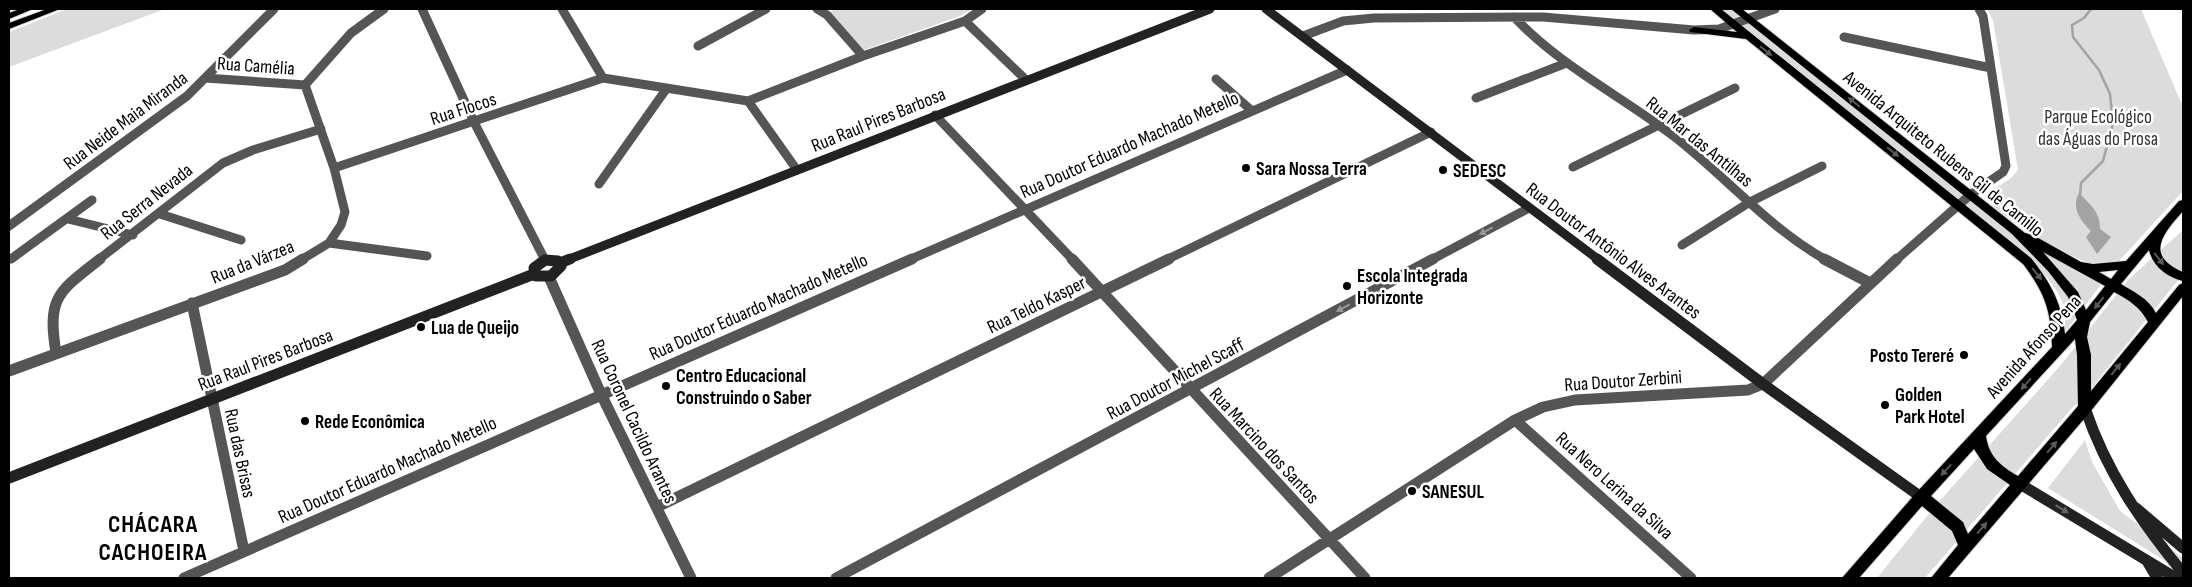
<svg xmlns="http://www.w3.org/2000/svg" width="2192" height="587" font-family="'Sofia Sans Condensed',sans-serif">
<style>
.green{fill:#dcdcdc}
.water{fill:#a3a3a3}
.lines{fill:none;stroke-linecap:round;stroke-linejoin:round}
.stream{stroke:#a3a3a3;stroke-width:2.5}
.primary-casing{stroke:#dbdbdb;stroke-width:2}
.street-far1{stroke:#555;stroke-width:9}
.street{stroke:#555;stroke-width:11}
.secondary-far1{stroke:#222;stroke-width:9}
.secondary{stroke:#222;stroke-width:11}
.primary{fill:#000;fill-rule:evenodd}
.oneway{fill:#595959}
.oneway2{fill:#999}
.oneway3{fill:#646464}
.poi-dot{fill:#000;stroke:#fff;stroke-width:2}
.labels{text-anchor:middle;stroke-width:5;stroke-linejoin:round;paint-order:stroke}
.street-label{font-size:19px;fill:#000;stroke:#fff}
.park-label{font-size:19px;fill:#333;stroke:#fff}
.poi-label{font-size:19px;font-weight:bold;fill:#000;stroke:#fff;text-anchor:start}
.district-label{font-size:24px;font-weight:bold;letter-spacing:1px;fill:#000;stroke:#fff}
</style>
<rect width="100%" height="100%" fill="#fff"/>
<path class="green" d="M 67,9 L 165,9 L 9,67 L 9,32 Z
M 835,9 L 972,9 L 960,16 L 864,50 L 830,12 Z
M 1720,9 L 1732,9 L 2008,231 L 2103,282 L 2061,337 C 2063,331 2065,324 2065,317 C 2066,294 2040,270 2026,253 Z
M 1987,9 L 2141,9 L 2183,107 L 2183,191 L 2119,261 C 2116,263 2112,265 2108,266 C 2082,269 1998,217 1984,196 L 2011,178 L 2018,170 L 1993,20 Z
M 2183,230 L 2183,274 L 2085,396 L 2072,408 L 1925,578 L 1877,578 L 1936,505 L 2060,366 L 2129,279 Z
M 2085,440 L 2092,462 L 2120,511 L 2183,558 L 2183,572 L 2048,488 Z"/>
<path class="water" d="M 2079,193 C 2091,206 2100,211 2100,229 L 2111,237 L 2097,254 L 2086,237 L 2091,231 C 2080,220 2071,207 2079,193 Z"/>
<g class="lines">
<path class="stream" d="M 2080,196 L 2081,183 L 2103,161 L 2113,123 L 2110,94 L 2099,70 L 2073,37 L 2072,25 L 2084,18 L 2091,9"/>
<defs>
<path id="primary" d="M 20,9 L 33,9 L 9,19 L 9,13 Z
M 47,9 L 60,9 L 9,29 L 9,23 Z
M 1710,9 L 1721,9 L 2031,258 C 2050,282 2062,303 2065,334 L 2077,320 L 2068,297 L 2048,271 L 2012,234 L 1731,9 L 1742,9 L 2025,233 L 2031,234 L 2081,262 L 2093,264 L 2126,261 L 2179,201 L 2183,200 L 2183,211 C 2163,234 2144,255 2183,272 L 2183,281 C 2167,277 2153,267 2149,250 L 2121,284 C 2134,292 2148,298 2156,313 L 2179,285 L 2183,283 L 2183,296 L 2090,412 L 1948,578 L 1931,578 L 1958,545 L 1952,531 L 1922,506 L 1859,578 L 1842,578 L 1916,493 L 2052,347 C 2051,311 2045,293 2023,264 L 1746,39 L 1690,32 L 1689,30 L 1694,27 L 1737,32 ZM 2043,252 L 2105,286 L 2086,310 L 2078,292 ZM 2118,270 L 2111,279 L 2099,272 ZM 2114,292 C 2129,300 2140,307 2148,322 L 2091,391 L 2091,355 L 2087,337 L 2090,322 ZM 2075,339 L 2077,355 L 2078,406 L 2018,476 C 2001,466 1989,457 1986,436 ZM 1974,449 L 1987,469 L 2010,485 L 1968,534 L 1963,522 L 1931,496 Z"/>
</defs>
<use href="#primary" class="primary-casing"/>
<path class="street-far1" d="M 422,9 L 474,122 L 545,260
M 562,9 L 603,78 L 748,101 L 863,56 L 965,21 L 982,9
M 817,9 L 827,15 L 863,56
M 1514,17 C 1561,67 1622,96 1676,138 C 1727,178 1769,228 1826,260
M 965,21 L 1025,79
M 1303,36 L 1343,21 L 1374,18 L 1543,17 L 1694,30 L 1719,29 L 1775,9
M 1844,37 L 1991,68
M 698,46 L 766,9
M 205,78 L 305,85
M 1216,79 L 1251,110
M 1476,98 L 1564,64
M 748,101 L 797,170
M 935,115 L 1073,260
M 1573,167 L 1735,88
M 334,168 L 603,78
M 599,184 L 667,88
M 160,214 L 241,240
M 68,219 L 133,235
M 9,226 L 187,96 L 274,9
M 329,243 L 427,256
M 1682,245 L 1750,202 L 1822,166
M 11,259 L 92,200
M 98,260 L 223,163 L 253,150 L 321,129
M 301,260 L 329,243 L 341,225 L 345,212 L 334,168 L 305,85 L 351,33 L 384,9
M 909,260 L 1347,70
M 1166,260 L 1431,132
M 1431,260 L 1529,208
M 1896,260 L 1970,195 L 2003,172 L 2006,166 L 1983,16 L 1979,9"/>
<path class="street" d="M 1072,259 L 1365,578
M 1824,259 L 1870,283
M 549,277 L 601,394 L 691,578
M 192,303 L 244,551
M 56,353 C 47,297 58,292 100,259
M 9,371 L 285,270 L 303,259
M 1515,420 L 1691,578
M 657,507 L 1169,259
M 184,578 L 912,259
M 836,578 L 1433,259
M 1269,578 L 1515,420 L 1543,407 L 1575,400 L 1748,390 L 1763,384 L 1897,259"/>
<path class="secondary-far1" d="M 1266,9 L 1599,260
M 545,260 L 548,260
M 567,260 L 1210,9"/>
<path class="secondary" d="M 1597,259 L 1763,384 L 1921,497
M 545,260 L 558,261 L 561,266 L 551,276 L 536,276 L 534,268 Z
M 560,263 L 570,259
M 2085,408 C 2106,471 2141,522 2183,573
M 9,478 L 534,274
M 2020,484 L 2176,578
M 2136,508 L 2183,548
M 2147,561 L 2157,578"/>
<use href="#primary" class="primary"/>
</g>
<defs><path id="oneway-solid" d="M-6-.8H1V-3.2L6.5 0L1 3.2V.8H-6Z" transform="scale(1.25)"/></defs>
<g class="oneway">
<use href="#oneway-solid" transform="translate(1766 51) rotate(39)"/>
<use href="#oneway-solid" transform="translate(1854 102) rotate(-141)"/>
<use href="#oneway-solid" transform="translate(1893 152) rotate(39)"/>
<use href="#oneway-solid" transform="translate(2159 259) rotate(51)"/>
<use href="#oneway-solid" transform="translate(2037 274) rotate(51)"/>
<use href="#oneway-solid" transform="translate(2099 303) rotate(129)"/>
<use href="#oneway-solid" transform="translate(2116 369) rotate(-51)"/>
<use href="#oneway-solid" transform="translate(2026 384) rotate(132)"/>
<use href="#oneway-solid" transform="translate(2052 447) rotate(-49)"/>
<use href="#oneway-solid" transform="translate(1946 470) rotate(133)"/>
<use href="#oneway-solid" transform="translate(1982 528) rotate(-49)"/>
</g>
<g class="oneway2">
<use href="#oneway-solid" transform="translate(1486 231) rotate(152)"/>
<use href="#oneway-solid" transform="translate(1343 308) rotate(152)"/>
</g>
<use class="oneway3" href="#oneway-solid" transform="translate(2062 509) rotate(31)"/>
<g class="poi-dot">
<circle cx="1246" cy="168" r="5"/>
<circle cx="1443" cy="170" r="5"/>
<circle cx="1347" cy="286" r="5"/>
<circle cx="421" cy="327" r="5"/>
<circle cx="1964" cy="355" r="5"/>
<circle cx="666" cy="386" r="5"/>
<circle cx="1885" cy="405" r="5"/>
<circle cx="305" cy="421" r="5"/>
<circle cx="1412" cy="491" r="5"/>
</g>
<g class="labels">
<g class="street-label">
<text transform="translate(256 65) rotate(4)" y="7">Rua Camélia</text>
<text transform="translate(463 108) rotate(-18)" y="7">Rua Flocos</text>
<text transform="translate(878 119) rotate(-22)" y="7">Rua Raul Pires Barbosa</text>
<text transform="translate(125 120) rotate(-37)" y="7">Rua Neide Maia Miranda</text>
<text transform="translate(1700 141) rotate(39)" y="7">Rua Mar das Antilhas</text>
<text transform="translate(1129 144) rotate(-24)" y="7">Rua Doutor Eduardo Machado Metello</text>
<text transform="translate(1944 153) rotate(39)" y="7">Avenida Arquiteto Rubens Gil de Camillo</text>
<text transform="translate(146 201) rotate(-38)" y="7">Rua Serra Nevada</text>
<text transform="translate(1614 250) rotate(37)" y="7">Rua Doutor Antônio Alves Arantes</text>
<text transform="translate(252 261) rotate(-22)" y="7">Rua da Várzea</text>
<text transform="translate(1036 304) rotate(-26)" y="7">Rua Teldo Kasper</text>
<text transform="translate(758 306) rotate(-24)" y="7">Rua Doutor Eduardo Machado Metello</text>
<text transform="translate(2033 346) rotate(-48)" y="7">Avenida Afonso Pena</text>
<text transform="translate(265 359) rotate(-21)" y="7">Rua Raul Pires Barbosa</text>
<text transform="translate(1175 378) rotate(-28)" y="7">Rua Doutor Michel Scaff</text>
<text transform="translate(1623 380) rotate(-4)" y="7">Rua Doutor Zerbini</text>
<text transform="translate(635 421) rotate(65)" y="7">Rua Coronel Cacildo Arantes</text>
<text transform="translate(1265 445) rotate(47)" y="7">Rua Marcino dos Santos</text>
<text transform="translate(241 453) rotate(78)" y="7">Rua das Brisas</text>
<text transform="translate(387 469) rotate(-24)" y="7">Rua Doutor Eduardo Machado Metello</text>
<text transform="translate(1615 485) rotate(42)" y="7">Rua Nero Lerina da Silva</text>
</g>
<g class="park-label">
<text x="2098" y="123">Parque Ecológico<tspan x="2098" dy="22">das Águas do Prosa</tspan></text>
</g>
<g class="poi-label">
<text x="1256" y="175">Sara Nossa Terra</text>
<text x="1453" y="177">SEDESC</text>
<text x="1357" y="282">Escola Integrada<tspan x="1357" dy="22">Horizonte</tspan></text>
<text x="431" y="334">Lua de Queijo</text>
<text x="1954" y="362" text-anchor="end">Posto Tereré</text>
<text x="676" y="382">Centro Educacional<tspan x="676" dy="22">Construindo o Saber</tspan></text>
<text x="1895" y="401">Golden<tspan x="1895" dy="22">Park Hotel</tspan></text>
<text x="315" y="428">Rede Econômica</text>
<text x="1422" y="498">SANESUL</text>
</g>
<g class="district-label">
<text x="153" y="532">CHÁCARA<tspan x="153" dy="28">CACHOEIRA</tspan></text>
</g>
</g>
<rect width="2192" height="587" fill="none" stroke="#000000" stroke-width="20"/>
</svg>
